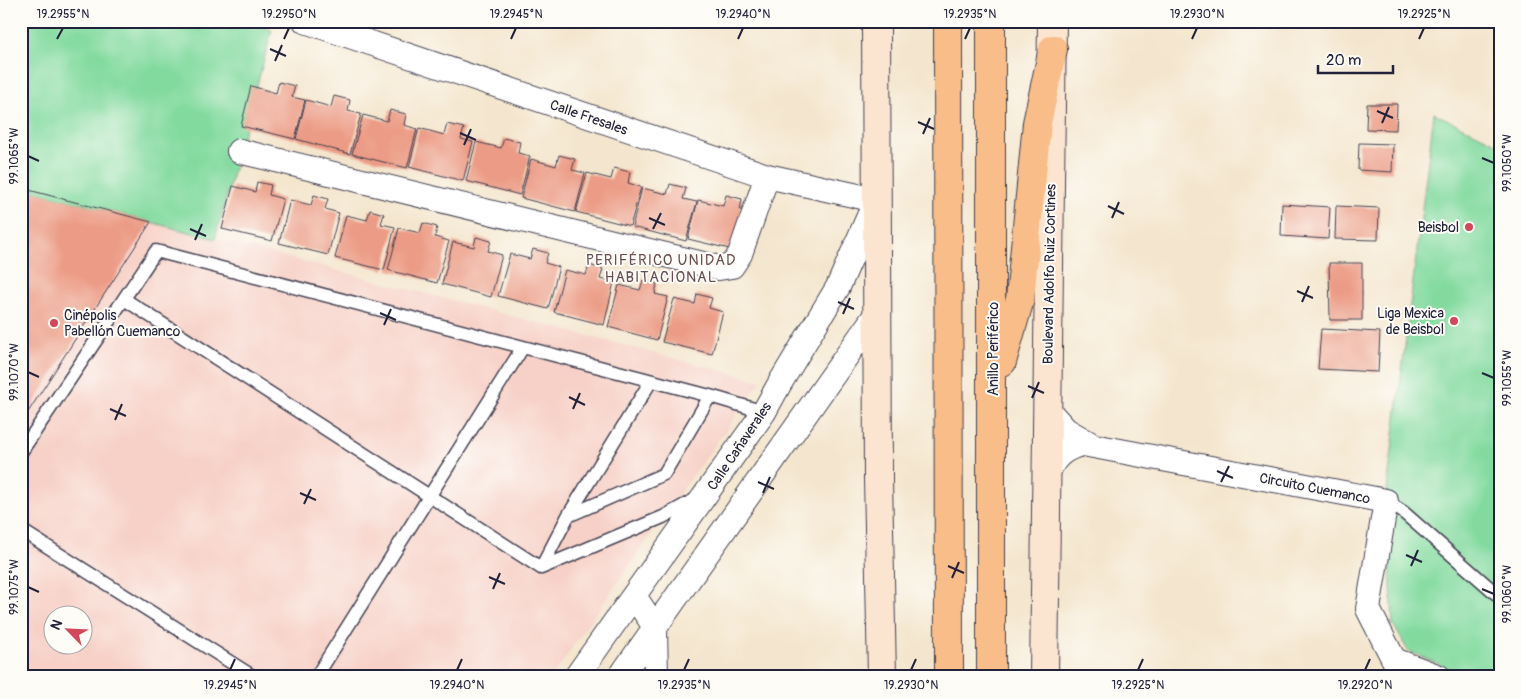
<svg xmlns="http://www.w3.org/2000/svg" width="1521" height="698" font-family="Pangolin,sans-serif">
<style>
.built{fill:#f7d1c8;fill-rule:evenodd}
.green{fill:#82da9f;stroke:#527e6d}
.building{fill:#ec9c86}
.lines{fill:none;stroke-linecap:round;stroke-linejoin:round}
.service-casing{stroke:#423f51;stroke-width:15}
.minor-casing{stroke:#423f51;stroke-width:26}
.secondary-casing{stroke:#423f51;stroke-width:30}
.motorway-casing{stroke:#423f51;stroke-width:30}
.service{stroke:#fff;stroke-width:12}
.minor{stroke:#fff;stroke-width:24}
.secondary{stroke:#fce5d0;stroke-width:28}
.motorway{stroke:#f8bd89;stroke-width:28}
.ticks{fill:none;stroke:#22223b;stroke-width:2}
.poi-dot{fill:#d1495b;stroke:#fdfcf7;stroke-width:2}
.labels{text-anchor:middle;stroke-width:4;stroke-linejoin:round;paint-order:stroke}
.street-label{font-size:14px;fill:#22223b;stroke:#fdfcf7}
.poi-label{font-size:14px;fill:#22223b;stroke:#fdfcf7;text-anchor:end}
.neighbourhood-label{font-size:15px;letter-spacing:1px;fill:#694d55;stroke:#fdfcf7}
.neatline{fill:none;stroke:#22223b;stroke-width:2}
.ticks-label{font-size:12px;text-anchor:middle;fill:#22223b}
</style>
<rect width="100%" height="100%" fill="#fdfcf7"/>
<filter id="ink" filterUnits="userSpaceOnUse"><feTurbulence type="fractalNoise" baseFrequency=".02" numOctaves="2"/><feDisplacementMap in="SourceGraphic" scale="10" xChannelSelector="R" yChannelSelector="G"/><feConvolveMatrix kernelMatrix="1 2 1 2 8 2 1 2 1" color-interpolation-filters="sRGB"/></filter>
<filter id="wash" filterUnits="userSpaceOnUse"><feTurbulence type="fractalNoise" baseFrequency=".0096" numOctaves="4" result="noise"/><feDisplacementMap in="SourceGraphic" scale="20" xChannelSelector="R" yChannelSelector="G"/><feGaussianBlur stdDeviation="1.12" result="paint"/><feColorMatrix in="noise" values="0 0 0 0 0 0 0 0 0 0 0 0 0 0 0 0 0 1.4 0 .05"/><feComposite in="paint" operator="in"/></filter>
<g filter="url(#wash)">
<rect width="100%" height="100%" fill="#f4e6ce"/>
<path class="built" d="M 21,188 L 761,381 L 663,517 L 552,677 L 21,677 ZM 52,616 L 82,616 L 82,646 L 52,646 Z"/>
<path class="green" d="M 21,21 L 244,21 L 272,30 L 215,239 L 21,188 Z
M 1434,113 L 1500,145 L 1500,677 L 1469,677 L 1408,651 L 1393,624 L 1386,498 Z"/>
<g id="blocks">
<path class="building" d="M 279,82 L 295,86 L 292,97 L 305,100 L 295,139 L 241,126 L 251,86 L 276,93 Z
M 334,96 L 350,100 L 348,111 L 361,114 L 350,154 L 296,139 L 306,100 L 331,107 Z
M 1367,104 L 1397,104 L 1396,130 L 1366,129 Z
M 390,110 L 406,114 L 404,125 L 417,129 L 407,168 L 352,154 L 363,115 L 387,121 Z
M 447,124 L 464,128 L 461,139 L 473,142 L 463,181 L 409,167 L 419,128 L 444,135 Z
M 504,138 L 520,142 L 518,153 L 530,156 L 520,195 L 466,181 L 476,142 L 501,148 Z
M 1359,143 L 1393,144 L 1392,172 L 1358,170 Z
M 559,155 L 575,159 L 572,170 L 585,173 L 575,212 L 521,198 L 531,159 L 556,166 Z
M 614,168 L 630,172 L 628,183 L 641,187 L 630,226 L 576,212 L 587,173 L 611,179 Z
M 257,182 L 271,185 L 269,195 L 283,199 L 272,241 L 222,229 L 233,186 L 255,192 Z
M 670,184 L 686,188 L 683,199 L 697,202 L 686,241 L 632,227 L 642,188 L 667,194 Z
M 21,188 L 151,222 L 21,423 Z
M 314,195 L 328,199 L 325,209 L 339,213 L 328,255 L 279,243 L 290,200 L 311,205 Z
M 726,195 L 742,199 L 740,210 L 752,214 L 738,251 L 688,239 L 698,200 L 723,206 Z
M 1282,204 L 1330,207 L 1328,239 L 1281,236 Z
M 1336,206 L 1379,208 L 1378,240 L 1335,239 Z
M 370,210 L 384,214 L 381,224 L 395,227 L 384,270 L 335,258 L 346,215 L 367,220 Z
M 423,223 L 437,227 L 435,237 L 449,241 L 437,283 L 388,270 L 399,228 L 420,233 Z
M 476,237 L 491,241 L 488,251 L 502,255 L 491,297 L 442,284 L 453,242 L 474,247 Z
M 533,249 L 548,253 L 545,263 L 559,267 L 548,309 L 498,296 L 510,254 L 530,259 Z
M 1329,263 L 1362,263 L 1362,320 L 1330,320 Z
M 589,265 L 603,269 L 600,279 L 614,282 L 604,325 L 554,312 L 565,270 L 586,275 Z
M 643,280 L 657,284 L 655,294 L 668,297 L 657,340 L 608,327 L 619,285 L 640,290 Z
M 697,294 L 712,298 L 709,308 L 723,312 L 712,354 L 662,342 L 674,299 L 695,304 Z
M 1321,329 L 1380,332 L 1378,372 L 1318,369 Z"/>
</g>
</g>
<g filter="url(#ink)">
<use href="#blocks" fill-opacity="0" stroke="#423f51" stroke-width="1"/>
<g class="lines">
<defs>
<path id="service" d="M 124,299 L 541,568
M 21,452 L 156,251 L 710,396 L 764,412
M 1386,501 L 1403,512 L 1500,597
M 568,516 L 664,474 L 710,396
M 21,530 L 254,677
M 541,568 L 568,516 L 651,381
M 541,568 L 663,517 L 696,499
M 316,677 L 523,347"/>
<path id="minor" d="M 305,21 L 767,176 L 876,200 L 838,287 L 780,383 L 764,412 L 576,677
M 239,151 L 719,268 L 732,266 L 740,254 L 767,176
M 1047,409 L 1066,430 L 1092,445
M 1046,477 C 1053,458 1063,448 1083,444 L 1386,501 L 1368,609 L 1394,660 L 1439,677
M 634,596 L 655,627 L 656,677
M 620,677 L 877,313"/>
<path id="secondary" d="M 876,21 L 878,478 L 882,677
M 1044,677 L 1052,21"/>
<path id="motorway" d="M 948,21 L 949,677
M 1002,362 L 1020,299 L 1037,123 L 1053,49
M 991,677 L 991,21"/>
</defs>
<use href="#service" class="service-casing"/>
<use href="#minor" class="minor-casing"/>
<use href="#secondary" class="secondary-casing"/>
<use href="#motorway" class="motorway-casing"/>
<use href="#service" class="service"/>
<use href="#minor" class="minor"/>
<use href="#secondary" class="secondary"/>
<use href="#motorway" class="motorway"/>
</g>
</g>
<path class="ticks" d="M 57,39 L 63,28M 284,39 L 289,28M 511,39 L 516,28M 738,39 L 743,28M 965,39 L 970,28M 1192,39 L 1197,28M 1419,39 L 1424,28M 270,49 L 286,56M 275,61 L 282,45M 1377,111 L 1393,118M 918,122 L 934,129M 1382,123 L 1389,107M 460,133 L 476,140M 923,134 L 930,118M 464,145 L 471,129M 28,156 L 39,161M 1482,158 L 1494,163M 1108,206 L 1124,214M 649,218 L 665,225M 1112,218 L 1119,202M 190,229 L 206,236M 653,229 L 661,213M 195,240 L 202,224M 1297,291 L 1313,298M 838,302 L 854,309M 1302,302 L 1309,286M 380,313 L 396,320M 843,314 L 850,298M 384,325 L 391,309M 28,372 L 39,377M 1482,373 L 1494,378M 1028,386 L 1044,393M 569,397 L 585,405M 1032,398 L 1039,382M 110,409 L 126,416M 573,409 L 580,393M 115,420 L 122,404M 1217,471 L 1233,478M 758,482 L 774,489M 1221,482 L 1229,466M 300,493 L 316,500M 763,493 L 770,477M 304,504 L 311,489M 1406,555 L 1422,562M 948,566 L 964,573M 1411,566 L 1418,550M 489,577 L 505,584M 952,578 L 959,562M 28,587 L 39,592M 493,589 L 500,573M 1482,589 L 1494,594M 230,670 L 235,659M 457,670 L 462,659M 684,670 L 689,659M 911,670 L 916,659M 1138,670 L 1143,659M 1365,670 L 1370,659"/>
<g class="poi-dot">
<circle cx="1469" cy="227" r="5"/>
<circle cx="1454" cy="321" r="5"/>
<circle cx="54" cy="323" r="5"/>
</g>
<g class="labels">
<g class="street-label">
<text transform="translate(589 117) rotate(19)" y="5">Calle Fresales</text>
<text transform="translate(1049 274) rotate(-89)" y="5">Boulevard Adolfo Ruiz Cortines</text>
<text transform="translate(993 349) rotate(-90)" y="5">Anillo Periférico</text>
<text transform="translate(739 446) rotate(-56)" y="5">Calle Cañaverales</text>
<text transform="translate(1315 488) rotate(11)" y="5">Circuito Cuemanco</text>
</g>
<g class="poi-label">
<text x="1459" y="232">Beisbol</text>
<text x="1444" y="318">Liga Mexica<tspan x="1444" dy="16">de Beisbol</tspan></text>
<text x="64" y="320" text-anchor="start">Cinépolis<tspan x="64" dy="16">Pabellón Cuemanco</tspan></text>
</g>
<g class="neighbourhood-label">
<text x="661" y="265">PERIFÉRICO UNIDAD<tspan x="661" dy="17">HABITACIONAL</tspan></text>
</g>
</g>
<rect width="1521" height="698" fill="none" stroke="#fdfcf7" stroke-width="55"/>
<g transform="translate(68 630) rotate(294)"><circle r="24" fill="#fdfcf7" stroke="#a5a5ac"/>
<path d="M0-4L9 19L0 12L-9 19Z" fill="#d1495b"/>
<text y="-8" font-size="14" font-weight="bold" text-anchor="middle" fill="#22223b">N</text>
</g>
<path d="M1318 65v8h75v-8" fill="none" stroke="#22223b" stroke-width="2.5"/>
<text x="1326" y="65" font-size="15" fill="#22223b" stroke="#fdfcf7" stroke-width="4" paint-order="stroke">20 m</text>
<rect x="28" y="28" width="1466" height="642" class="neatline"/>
<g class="ticks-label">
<text x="63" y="18">19.2955°N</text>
<text x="289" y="18">19.2950°N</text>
<text x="516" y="18">19.2945°N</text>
<text x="743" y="18">19.2940°N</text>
<text x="970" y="18">19.2935°N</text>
<text x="1197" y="18">19.2930°N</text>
<text x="1424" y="18">19.2925°N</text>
<text transform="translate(14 156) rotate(-90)" y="4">99.1065°W</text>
<text transform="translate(1507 163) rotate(-90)" y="4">99.1050°W</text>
<text transform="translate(14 372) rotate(-90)" y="4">99.1070°W</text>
<text transform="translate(1507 378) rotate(-90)" y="4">99.1055°W</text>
<text transform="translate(14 587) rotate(-90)" y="4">99.1075°W</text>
<text transform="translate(1507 594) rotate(-90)" y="4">99.1060°W</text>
<text x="230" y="689">19.2945°N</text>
<text x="457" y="689">19.2940°N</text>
<text x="684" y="689">19.2935°N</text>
<text x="911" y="689">19.2930°N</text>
<text x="1138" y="689">19.2925°N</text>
<text x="1365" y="689">19.2920°N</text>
</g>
</svg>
